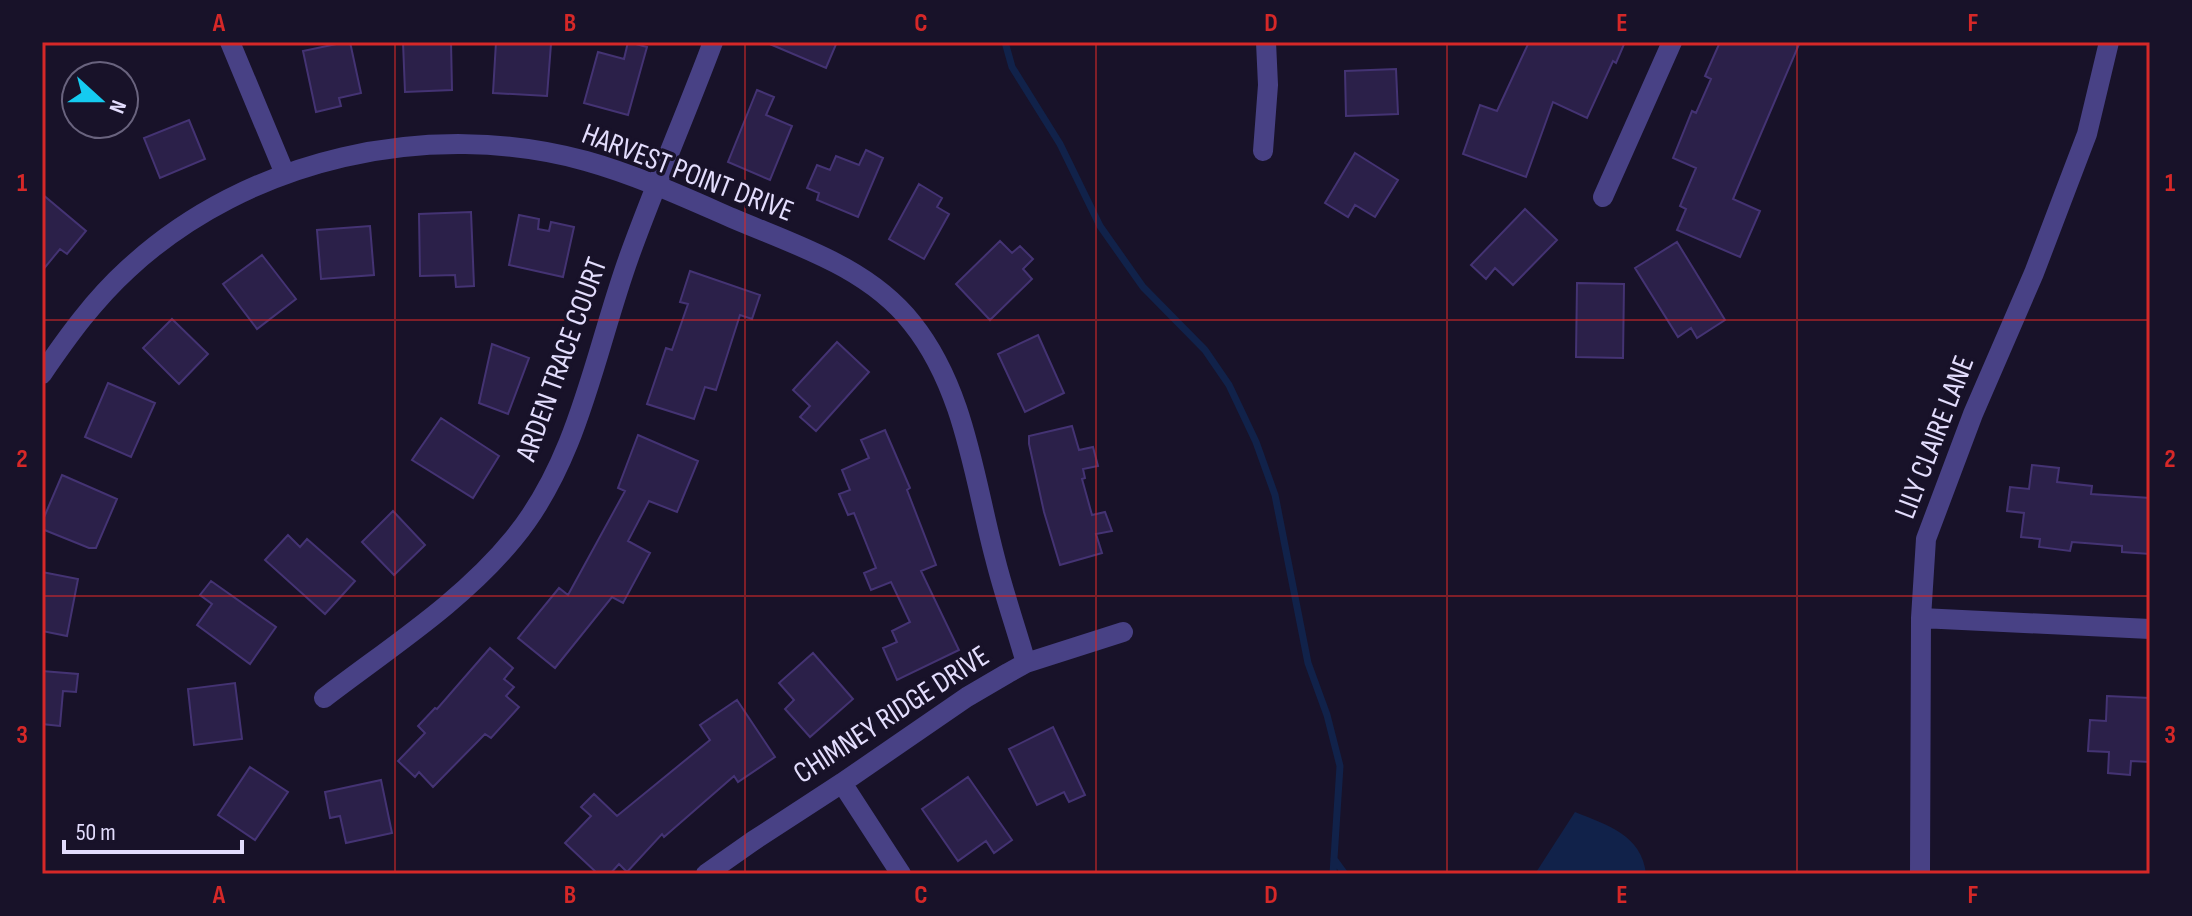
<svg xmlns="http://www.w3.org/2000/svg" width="2192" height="916" font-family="'Sofia Sans Condensed',sans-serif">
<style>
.water{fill:#11224a}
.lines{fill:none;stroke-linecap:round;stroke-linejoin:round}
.stream{stroke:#11224a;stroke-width:7}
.building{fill:#2b2049;stroke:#443373;stroke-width:2}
.street{stroke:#484185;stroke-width:20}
.grid{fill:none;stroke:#d62828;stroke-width:2;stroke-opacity:0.55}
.labels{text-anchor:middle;stroke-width:7;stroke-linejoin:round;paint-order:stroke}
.street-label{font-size:30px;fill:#e3ddfd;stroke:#181229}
.neatline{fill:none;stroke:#d62828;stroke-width:3}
.grid-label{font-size:26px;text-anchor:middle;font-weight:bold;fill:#d62828}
</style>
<rect width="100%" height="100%" fill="#181229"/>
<path class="water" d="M 1575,812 C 1607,825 1642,835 1646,874 L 1535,874 Z"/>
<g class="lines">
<path class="stream" d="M 1005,42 L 1012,67 L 1060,144 L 1100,226 L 1143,287 L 1205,350 L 1229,385 L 1256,442 L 1275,495 L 1308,663 L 1327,715 L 1340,766 L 1333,874
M 1334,859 L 1345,874"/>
</g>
<path class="building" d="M 346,42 L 350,42 L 361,93 L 339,98 L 341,106 L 316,112 L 303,51 Z
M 403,42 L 451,42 L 452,90 L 405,92 Z
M 496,42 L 537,42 L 551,44 L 547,96 L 493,93 Z
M 628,42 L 647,47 L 628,115 L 584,103 L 598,52 L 624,59 Z
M 765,42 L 837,42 L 826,68 Z
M 1529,42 L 1625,42 L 1616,63 L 1613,61 L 1587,118 L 1553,102 L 1526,177 L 1463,154 L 1480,105 L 1497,111 Z
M 1720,42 L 1800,42 L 1733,199 L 1760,211 L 1740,257 L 1677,230 L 1686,209 L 1680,206 L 1696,168 L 1673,158 L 1692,111 L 1696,113 L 1711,79 L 1705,76 Z
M 1396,69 L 1398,114 L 1346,116 L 1345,71 Z
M 757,90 L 774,97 L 766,115 L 792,126 L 770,180 L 728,162 Z
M 189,120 L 205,159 L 160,178 L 144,138 Z
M 866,150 L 883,158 L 858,217 L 817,200 L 819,193 L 807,188 L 817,165 L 830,170 L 836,156 L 859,165 Z
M 1355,153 L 1398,180 L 1375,217 L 1355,205 L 1348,217 L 1325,203 Z
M 919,184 L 942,198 L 937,207 L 949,214 L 924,259 L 889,239 Z
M 42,194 L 86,231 L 67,254 L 60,249 L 42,271 Z
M 1525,209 L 1557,240 L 1513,285 L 1495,268 L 1486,279 L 1471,265 Z
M 471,212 L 474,286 L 456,287 L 455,275 L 420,276 L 419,214 Z
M 519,215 L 539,219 L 538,229 L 549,231 L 551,222 L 574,227 L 563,277 L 509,265 Z
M 370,226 L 374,275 L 321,279 L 317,230 Z
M 1000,241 L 1012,253 L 1020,246 L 1033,259 L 1023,269 L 1032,279 L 990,320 L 956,284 Z
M 1677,242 L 1725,320 L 1697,338 L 1691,328 L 1678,337 L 1635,268 Z
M 262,255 L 296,299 L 257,329 L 223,284 Z
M 690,271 L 760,295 L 752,319 L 740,315 L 716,390 L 705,387 L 694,419 L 647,404 L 666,348 L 672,350 L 688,304 L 680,302 Z
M 1577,283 L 1624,284 L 1623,358 L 1576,357 Z
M 172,319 L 208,354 L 179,384 L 143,348 Z
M 1038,335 L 1064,393 L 1025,412 L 998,354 Z
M 837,342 L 869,372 L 816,431 L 800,417 L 810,406 L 793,390 Z
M 492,344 L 529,358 L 508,414 L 479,403 Z
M 108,383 L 155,403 L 131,457 L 85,437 Z
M 441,418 L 499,456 L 473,498 L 412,460 Z
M 1072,426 L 1079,450 L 1093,447 L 1098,466 L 1083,469 L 1085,478 L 1082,479 L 1092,515 L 1105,512 L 1112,531 L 1096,534 L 1102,553 L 1060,565 L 1044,512 L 1029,444 L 1029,436 Z
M 885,430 L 910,488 L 907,490 L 936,565 L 921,571 L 959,650 L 897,680 L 883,648 L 897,642 L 892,631 L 910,622 L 891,582 L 871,590 L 864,573 L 876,568 L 854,513 L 848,515 L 839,494 L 850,490 L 842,470 L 869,458 L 861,440 Z
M 638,435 L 698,461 L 677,512 L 649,501 L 628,541 L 650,553 L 623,603 L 612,597 L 555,668 L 518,638 L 559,588 L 568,595 L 625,491 L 618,488 Z
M 2032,465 L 2059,468 L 2057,482 L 2092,486 L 2091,494 L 2150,498 L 2150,554 L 2122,552 L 2122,546 L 2085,543 L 2072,542 L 2070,551 L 2039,547 L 2040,539 L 2021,537 L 2024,513 L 2007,511 L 2010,487 L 2029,489 Z
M 62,475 L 117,499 L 96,548 L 89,548 L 42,529 L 42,522 Z
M 393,511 L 425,545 L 394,575 L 362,542 Z
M 288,535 L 300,547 L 307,539 L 355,581 L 325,614 L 265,560 Z
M 42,572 L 78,579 L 67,636 L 42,631 Z
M 211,581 L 276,627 L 250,664 L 197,625 L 212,604 L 200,595 Z
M 490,648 L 513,668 L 504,679 L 514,687 L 506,696 L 519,707 L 491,738 L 485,734 L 433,787 L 419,772 L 415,777 L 398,761 L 425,733 L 418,726 L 435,708 L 437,709 Z
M 813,653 L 853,699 L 810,737 L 785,709 L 794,700 L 779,683 Z
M 42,671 L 78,674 L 76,692 L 63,691 L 60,726 L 42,724 Z
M 235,683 L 242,739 L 194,745 L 188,689 Z
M 2107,696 L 2150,698 L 2150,762 L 2131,761 L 2130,775 L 2108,773 L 2109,752 L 2088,751 L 2090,720 L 2106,721 Z
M 737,700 L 775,757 L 738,782 L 734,776 L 664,837 L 662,834 L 627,872 L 619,864 L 610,874 L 598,874 L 565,843 L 591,816 L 581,807 L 594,794 L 617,816 L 710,740 L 700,725 Z
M 1053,727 L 1085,795 L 1069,802 L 1064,792 L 1037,805 L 1009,749 Z
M 250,767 L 288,792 L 255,840 L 218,815 Z
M 968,777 L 1012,840 L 994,853 L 986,841 L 958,861 L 922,809 Z
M 381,780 L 392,833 L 346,843 L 340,816 L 330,818 L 325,792 Z"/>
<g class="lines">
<path class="street" d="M 230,42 L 285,174
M 1263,151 L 1268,85 L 1266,42
M 1603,197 L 1672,42
M 42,374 C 68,336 94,300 128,269 C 248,158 429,118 586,161 C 636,175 684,197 732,218 C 795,245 868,267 912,323 C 965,389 974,479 995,558 C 1004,594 1016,628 1026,663
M 1921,618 L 2150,629
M 324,698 C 389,648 462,602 514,538 C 579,459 595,351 629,257 C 655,185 686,114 713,42
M 842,783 L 901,874
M 706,874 L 753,841 L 842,783 L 967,697 L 1008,673 L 1026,663 L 1123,632
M 1920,874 L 1921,618 L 1926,539 L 1973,414 L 2034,273 L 2087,134 L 2109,42"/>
</g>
<path class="grid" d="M 395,42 L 395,874M 745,42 L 745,874M 1096,42 L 1096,874M 1447,42 L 1447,874M 1797,42 L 1797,874M 42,320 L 2150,320M 42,596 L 2150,596"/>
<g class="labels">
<g class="street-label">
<text transform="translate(688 172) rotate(21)" y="10">HARVEST POINT DRIVE</text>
<text transform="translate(561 359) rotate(-70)" y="10">ARDEN TRACE COURT</text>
<text transform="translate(1934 437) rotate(-69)" y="10">LILY CLAIRE LANE</text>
<text transform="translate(891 714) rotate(-33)" y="10">CHIMNEY RIDGE DRIVE</text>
</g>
</g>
<rect width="2192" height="916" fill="none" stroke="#181229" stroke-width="88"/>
<g transform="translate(100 100) rotate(111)"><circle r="38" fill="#181229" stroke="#69637e" stroke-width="2"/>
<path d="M0-6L14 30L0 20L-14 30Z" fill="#15cbf0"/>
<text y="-12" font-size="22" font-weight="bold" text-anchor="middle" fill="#e3ddfd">N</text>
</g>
<path d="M64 840v12h178v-12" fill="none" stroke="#e3ddfd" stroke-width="4"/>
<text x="76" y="840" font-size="24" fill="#e3ddfd" stroke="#181229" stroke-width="6" paint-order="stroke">50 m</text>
<rect x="44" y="44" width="2104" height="828" class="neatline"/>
<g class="grid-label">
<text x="219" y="31">A</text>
<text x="570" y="31">B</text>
<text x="921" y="31">C</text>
<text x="1271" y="31">D</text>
<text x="1622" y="31">E</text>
<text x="1973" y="31">F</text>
<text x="22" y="191">1</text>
<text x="2170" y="191">1</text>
<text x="22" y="467">2</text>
<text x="2170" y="467">2</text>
<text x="22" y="743">3</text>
<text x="2170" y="743">3</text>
<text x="219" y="903">A</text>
<text x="570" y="903">B</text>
<text x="921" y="903">C</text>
<text x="1271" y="903">D</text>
<text x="1622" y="903">E</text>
<text x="1973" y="903">F</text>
</g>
</svg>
